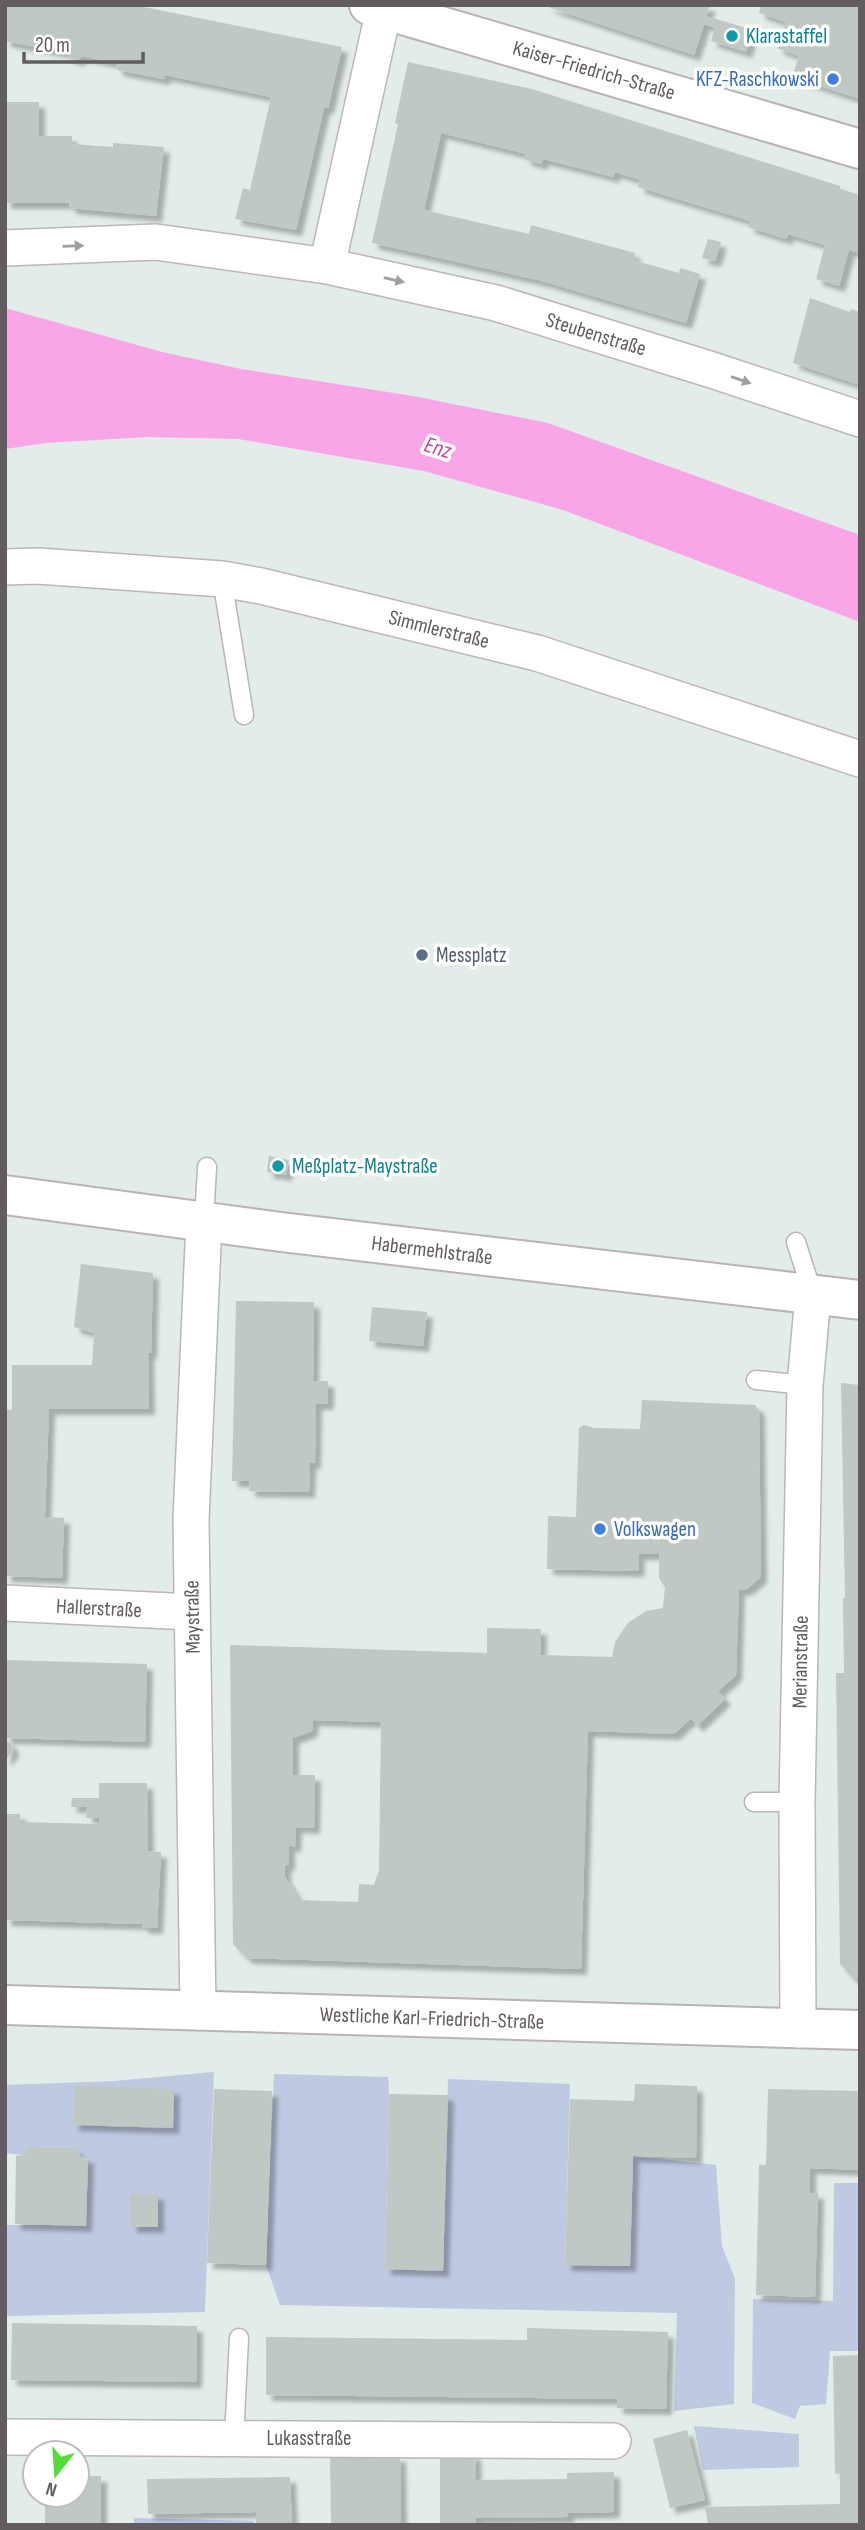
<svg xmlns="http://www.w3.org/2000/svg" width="865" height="2530" font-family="'Sofia Sans Condensed',sans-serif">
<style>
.green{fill:#c0c9e2}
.water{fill:#f9a6e9}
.building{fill:#bfc8c2;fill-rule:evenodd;filter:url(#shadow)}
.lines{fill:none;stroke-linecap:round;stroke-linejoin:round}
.lane-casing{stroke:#bcb5b9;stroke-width:21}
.street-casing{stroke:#bcb5b9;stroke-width:38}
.secondary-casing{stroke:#b9b2b7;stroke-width:42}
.lane{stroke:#fff;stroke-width:18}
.street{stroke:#fff;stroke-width:35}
.secondary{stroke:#fff;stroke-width:38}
.oneway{fill:#a19da0}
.culture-dot{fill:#0f9aa8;stroke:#fff;stroke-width:2.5}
.shop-dot{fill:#3f7fe0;stroke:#fff;stroke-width:2.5}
.service-dot{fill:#5c6f8a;stroke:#fff;stroke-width:2.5}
.labels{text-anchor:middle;stroke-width:7;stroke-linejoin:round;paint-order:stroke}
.culture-label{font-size:21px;fill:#0d838f;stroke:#fff;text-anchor:start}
.street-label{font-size:21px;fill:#625b60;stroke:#fff}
.shop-label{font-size:21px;fill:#366cbe;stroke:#fff;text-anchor:end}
.service-label{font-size:21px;fill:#4e5e75;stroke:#fff;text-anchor:start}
.water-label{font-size:23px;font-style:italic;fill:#ba4b9c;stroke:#fff}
</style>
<defs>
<filter id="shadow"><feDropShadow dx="6" dy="6" stdDeviation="2" flood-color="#0004"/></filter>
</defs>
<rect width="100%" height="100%" fill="#e2ece8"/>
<path class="green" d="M 214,2072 L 205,2312 L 5,2316 L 5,2225 L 86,2225 L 88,2158 L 81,2157 L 75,2148 L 28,2147 L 23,2155 L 5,2153 L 5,2085 L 114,2081 Z
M 274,2074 L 388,2077 L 389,2094 L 385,2269 L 443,2270 L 448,2079 L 570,2084 L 565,2265 L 630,2266 L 633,2156 L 716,2165 L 722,2246 L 735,2279 L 734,2404 L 674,2411 L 677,2313 L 280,2305 L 266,2265 Z
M 834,2183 L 860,2183 L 860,2351 L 830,2351 L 826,2404 L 800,2406 L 795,2419 L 752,2403 L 753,2299 L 833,2301 Z
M 694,2426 L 799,2434 L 799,2467 L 703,2470 Z
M 134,2518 L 254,2521 L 254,2525 L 134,2525 Z"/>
<path class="water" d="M 5,308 L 162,352 L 241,369 L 413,396 L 548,423 L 860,535 L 860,622 L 563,510 L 424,471 L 238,439 L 147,437 L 46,443 L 5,449 Z"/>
<path class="building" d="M 5,5 L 134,5 L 342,47 L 328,108 L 324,108 L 296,230 L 235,219 L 243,188 L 250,190 L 271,97 L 165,75 L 164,79 L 117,70 L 116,63 L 82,56 L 78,60 L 69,58 L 67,53 L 5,41 Z
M 710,5 L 706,16 L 753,30 L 746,52 L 711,41 L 715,28 L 704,24 L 694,55 L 545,6 Z
M 761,5 L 860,5 L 860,99 L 792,77 L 799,56 L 777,48 L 786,22 L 759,13 Z
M 408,62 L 532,89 L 840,186 L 840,189 L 860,195 L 860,253 L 849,250 L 839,286 L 816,279 L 825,245 L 788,234 L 786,239 L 748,227 L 750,221 L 638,187 L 640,180 L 615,172 L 613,177 L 543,159 L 541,164 L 524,159 L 526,154 L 441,133 L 424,210 L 529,234 L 531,225 L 635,253 L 633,260 L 679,273 L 680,268 L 700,274 L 686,323 L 538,280 L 372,243 L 398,124 L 395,123 Z
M 5,102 L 39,102 L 39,136 L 72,136 L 72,144 L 113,147 L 113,143 L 164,147 L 156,216 L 70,208 L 69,203 L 5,203 Z
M 708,239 L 721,242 L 715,261 L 702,258 Z
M 810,298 L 850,312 L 851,309 L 860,312 L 860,385 L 793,363 Z
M 269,1156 L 289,1160 L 286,1175 L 267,1172 Z
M 81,1264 L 153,1273 L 151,1353 L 148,1353 L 149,1409 L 49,1409 L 45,1517 L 64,1518 L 62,1578 L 5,1576 L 5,1409 L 12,1410 L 12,1365 L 92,1365 L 94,1333 L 74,1327 Z
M 236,1301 L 314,1302 L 313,1381 L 328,1381 L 328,1404 L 316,1404 L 315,1463 L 310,1463 L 309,1492 L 249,1491 L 250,1481 L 232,1481 Z
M 372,1307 L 427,1312 L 423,1346 L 369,1341 Z
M 841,1383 L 860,1385 L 860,1978 L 853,1978 L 840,1964 L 836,1673 L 844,1673 L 843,1598 L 845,1598 Z
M 642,1400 L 755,1405 L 759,1410 L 761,1577 L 747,1589 L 739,1590 L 736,1675 L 718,1691 L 725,1699 L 697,1726 L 691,1718 L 674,1734 L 588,1731 L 581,1969 L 247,1958 L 233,1944 L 230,1645 L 487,1653 L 487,1628 L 541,1629 L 540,1655 L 612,1657 L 615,1642 L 628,1623 L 646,1611 L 663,1608 L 665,1587 L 659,1578 L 659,1554 L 639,1554 L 638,1571 L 547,1569 L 548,1516 L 576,1517 L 579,1428 L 584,1425 L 594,1428 L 640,1429 ZM 313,1720 L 381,1722 L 379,1870 L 374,1885 L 359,1884 L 358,1902 L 299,1900 L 285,1877 L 285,1866 L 289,1864 L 289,1845 L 295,1847 L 296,1827 L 314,1828 L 315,1775 L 293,1775 L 293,1738 L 312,1731 Z
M 5,1660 L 147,1664 L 145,1742 L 5,1738 Z
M 5,1739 L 12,1745 L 13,1751 L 5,1761 Z
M 99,1783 L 147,1783 L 148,1851 L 161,1852 L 157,1928 L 143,1928 L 142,1924 L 5,1920 L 5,1814 L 20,1814 L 20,1822 L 99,1824 L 99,1818 L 86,1818 L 87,1807 L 71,1807 L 72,1798 L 99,1798 Z
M 635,2084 L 697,2086 L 696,2158 L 633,2156 L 630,2266 L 565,2265 L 570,2099 L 634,2101 Z
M 75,2085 L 174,2089 L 173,2128 L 73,2125 Z
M 214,2089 L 272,2091 L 266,2265 L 207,2263 Z
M 768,2089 L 860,2091 L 860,2170 L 810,2168 L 810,2193 L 818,2193 L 815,2297 L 756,2295 L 759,2165 L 766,2165 Z
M 389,2094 L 448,2095 L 443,2271 L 385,2269 Z
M 28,2147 L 75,2148 L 81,2157 L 88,2157 L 86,2226 L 15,2224 L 16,2156 L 23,2155 Z
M 130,2194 L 158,2194 L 158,2227 L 131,2227 Z
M 12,2323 L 197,2326 L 196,2382 L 11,2380 Z
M 527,2328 L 668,2332 L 666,2409 L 617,2408 L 617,2399 L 266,2395 L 266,2337 L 527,2340 Z
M 860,2355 L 860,2525 L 708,2525 L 705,2507 L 840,2504 L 840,2473 L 835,2474 L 833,2356 Z
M 687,2430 L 705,2500 L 670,2508 L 653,2439 Z
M 440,2454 L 475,2454 L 476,2480 L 567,2479 L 567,2473 L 614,2472 L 614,2512 L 568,2513 L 568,2517 L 476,2518 L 476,2525 L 440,2525 Z
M 400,2456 L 401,2525 L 331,2525 L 330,2457 Z
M 77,2476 L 101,2476 L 101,2525 L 45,2525 L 45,2495 L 77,2495 Z
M 290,2477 L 292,2525 L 256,2525 L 256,2512 L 148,2514 L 147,2479 Z"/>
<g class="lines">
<defs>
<path id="lane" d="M 222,579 L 244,715
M 204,1221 L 207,1167
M 796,1242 L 813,1295
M 756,1380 L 805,1385
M 754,1802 L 797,1802
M 234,2438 L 239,2338"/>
<path id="street" d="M 5,248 L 156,242 L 327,266 L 496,303 L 712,370 L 860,419
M 327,266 L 384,9
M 5,567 L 38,566 L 222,579 L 261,586 L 537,653 L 860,759
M 5,1603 L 192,1612
M 198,2012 L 191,1520 L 204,1221
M 798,2030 L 797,1802 L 805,1385 L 813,1296
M 5,2437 L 613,2441"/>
<path id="secondary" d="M 369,5 L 860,149
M 5,1195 L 281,1232 L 860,1300
M 5,2005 L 860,2030"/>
</defs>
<use href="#lane" class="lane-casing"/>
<use href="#street" class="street-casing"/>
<use href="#secondary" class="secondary-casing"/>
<use href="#lane" class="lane"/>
<use href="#street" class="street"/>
<use href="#secondary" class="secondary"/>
</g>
<defs><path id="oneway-solid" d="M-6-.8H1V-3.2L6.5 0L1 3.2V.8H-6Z" transform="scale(1.75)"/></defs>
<g class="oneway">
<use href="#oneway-solid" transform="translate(73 246) rotate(-2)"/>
<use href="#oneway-solid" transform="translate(394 280) rotate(13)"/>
<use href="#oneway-solid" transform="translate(741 380) rotate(19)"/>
</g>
<g class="culture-dot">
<circle cx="732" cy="36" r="7"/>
<circle cx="278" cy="1166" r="7"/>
</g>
<g class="shop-dot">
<circle cx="833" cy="79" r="7"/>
<circle cx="600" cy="1529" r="7"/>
</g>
<circle class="service-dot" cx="422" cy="955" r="7"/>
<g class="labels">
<g class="culture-label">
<text x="746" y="43">Klarastaffel</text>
<text x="292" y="1173">Meßplatz-Maystraße</text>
</g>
<g class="street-label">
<text transform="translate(594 70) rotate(16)" y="7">Kaiser-Friedrich-Straße</text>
<text transform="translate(596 334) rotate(17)" y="7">Steubenstraße</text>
<text transform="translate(439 629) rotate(14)" y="7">Simmlerstraße</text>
<text transform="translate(432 1250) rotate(7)" y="7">Habermehlstraße</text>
<text transform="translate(99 1608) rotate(3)" y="7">Hallerstraße</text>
<text transform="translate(192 1617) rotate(-91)" y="7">Maystraße</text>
<text transform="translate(800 1662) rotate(-89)" y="7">Merianstraße</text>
<text transform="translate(432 2018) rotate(2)" y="7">Westliche Karl-Friedrich-Straße</text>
<text x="309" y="2445">Lukasstraße</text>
</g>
<g class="shop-label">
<text x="819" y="86">KFZ-Raschkowski</text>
<text x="614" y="1536" text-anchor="start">Volkswagen</text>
</g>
<g class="service-label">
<text x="436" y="962">Messplatz</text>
</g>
<g class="water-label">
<text transform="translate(438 447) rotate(17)" y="8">Enz</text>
</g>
</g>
<rect width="865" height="2530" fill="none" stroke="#625b60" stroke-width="14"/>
<g transform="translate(56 2474) rotate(197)"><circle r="33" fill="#ffffff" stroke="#c0bdbf" stroke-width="2"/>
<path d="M0-5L12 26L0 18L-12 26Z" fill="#53dc39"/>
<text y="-10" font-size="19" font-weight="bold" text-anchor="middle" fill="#625b60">N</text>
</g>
<path d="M24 52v10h119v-10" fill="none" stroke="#625b60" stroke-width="3.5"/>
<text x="35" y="52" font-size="21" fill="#625b60" stroke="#ffffff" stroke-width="5" paint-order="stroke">20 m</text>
</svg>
